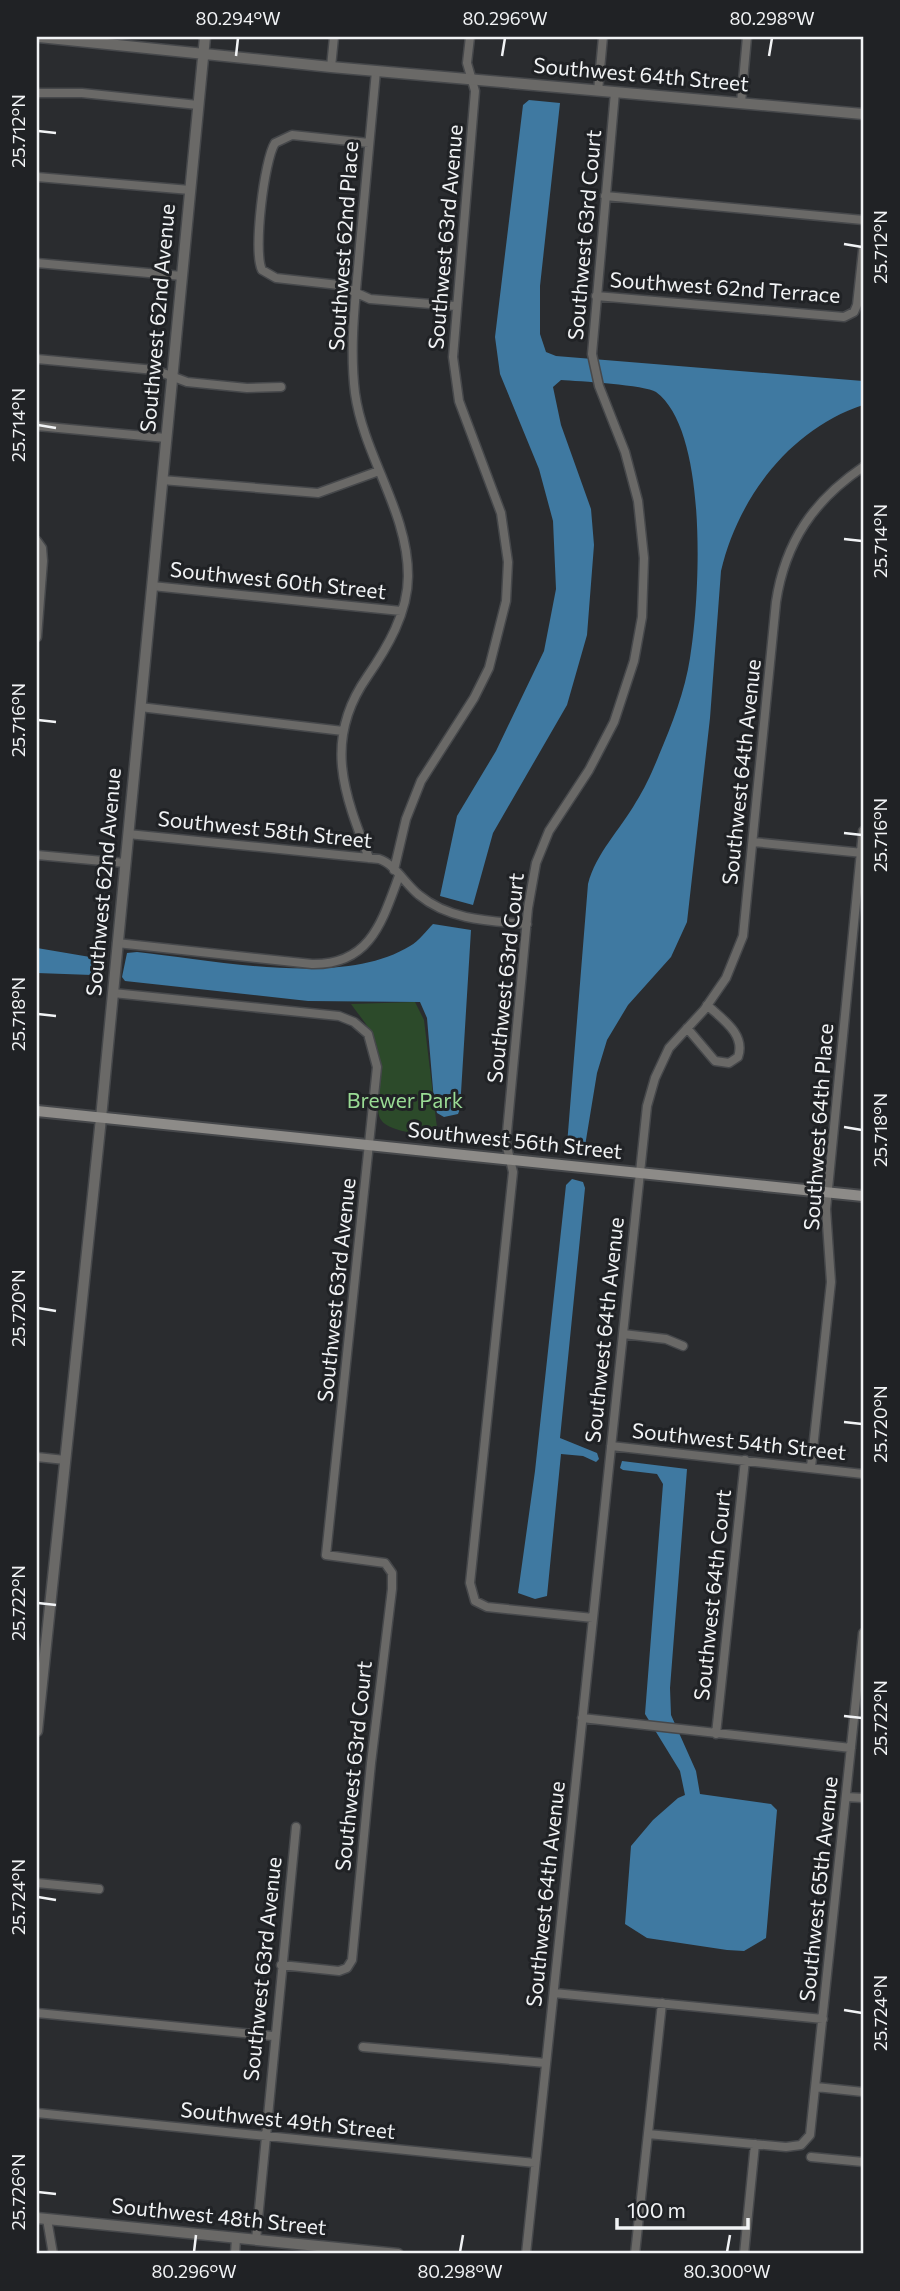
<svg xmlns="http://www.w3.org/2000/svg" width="900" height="2291" font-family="Commissioner,sans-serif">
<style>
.green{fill:#2c4a2a}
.water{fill:#3f79a1}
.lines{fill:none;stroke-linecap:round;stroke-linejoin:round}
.minor-casing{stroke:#46484b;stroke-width:11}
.tertiary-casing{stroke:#46484b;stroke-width:13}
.secondary-casing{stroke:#46484b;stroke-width:14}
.minor{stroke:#6a6967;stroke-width:8}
.tertiary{stroke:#6a6967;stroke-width:10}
.secondary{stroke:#8d8b88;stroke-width:10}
.ticks{fill:none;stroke:#f1f3f5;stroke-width:2.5}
.labels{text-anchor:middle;stroke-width:6;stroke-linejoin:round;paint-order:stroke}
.street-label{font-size:21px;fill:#f1f3f5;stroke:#202225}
.park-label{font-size:21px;fill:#99db94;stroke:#202225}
.neatline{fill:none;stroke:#f1f3f5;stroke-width:2.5}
.ticks-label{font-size:18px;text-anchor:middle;fill:#f1f3f5}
</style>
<rect width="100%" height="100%" fill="#2a2c2f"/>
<path class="green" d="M 415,1002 L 424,1020 L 438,1136 C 347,1128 390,1111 378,1051 C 375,1033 361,1018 351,1004 Z"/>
<path class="water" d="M 529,100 L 560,103 L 540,286 L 540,334 L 546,352 L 556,356 L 863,381 L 863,405 C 790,429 738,498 721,571 L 710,718 L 687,922 L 671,957 L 628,1005 L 607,1040 L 597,1073 L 585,1146 L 577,1155 L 567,1145 L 588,884 C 596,853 620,830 636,802 C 645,788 653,770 659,755 C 672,724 685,691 690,658 C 700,598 709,431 656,392 C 646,385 578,381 561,380 L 553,387 L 561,425 L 591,509 L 594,545 L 587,635 L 567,705 L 493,833 L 473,905 L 440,896 L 457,816 L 496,751 L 544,651 L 556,589 L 553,521 L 539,469 L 500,374 L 495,337 L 523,105 Z
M 433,924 L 471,930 L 460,1109 L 458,1114 L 444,1117 L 437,1113 L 434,1101 L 427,1018 L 420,1002 L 308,1001 L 125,981 L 122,977 L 127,953 L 137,952 C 214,960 342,988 410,946 C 419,941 426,931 433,924 Z
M 37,948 L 96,958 L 92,975 L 37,973 Z
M 572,1179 L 583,1182 L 585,1188 L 560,1438 L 597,1453 L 599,1459 L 596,1462 L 583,1456 L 561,1454 L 547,1596 L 535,1599 L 518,1593 L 535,1471 L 566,1185 Z
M 622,1461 L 687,1469 L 670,1688 L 671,1715 L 696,1771 L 700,1794 L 771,1804 L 777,1810 L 766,1938 L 744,1951 L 727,1950 L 647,1938 L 625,1924 L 631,1846 L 653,1820 L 678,1798 L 685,1795 L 680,1771 L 645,1714 L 663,1484 L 657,1474 L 623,1470 L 620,1468 Z"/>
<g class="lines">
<defs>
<path id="minor" d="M 331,67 L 334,37
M 598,91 L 603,37
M 37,93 L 82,93 L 198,105
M 741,103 L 747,37
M 369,143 L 292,135 L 275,143 C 264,160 253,252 262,270 L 276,278 L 339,285 L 370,299 L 455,306
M 37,177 L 190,190
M 605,196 L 863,220
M 37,263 L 182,276
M 596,296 L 844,317 L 854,312 L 857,305 L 863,250
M 37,359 L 155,370 L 187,382 L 247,388 L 281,387
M 37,426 L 166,438
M 162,480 L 318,493 L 379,471
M 37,541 L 42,548 L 43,561 L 37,637
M 152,586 L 401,611
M 140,707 L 343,731
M 128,834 L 379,859 C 395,864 405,884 419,895 C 449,920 489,921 527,924
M 753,842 L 863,853
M 37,855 L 125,863
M 369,858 C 344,794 323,740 367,677 C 387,648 408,613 408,576 C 408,511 364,457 355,393 C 349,344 356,294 360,245 C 365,187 371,129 376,71
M 394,870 L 406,819 L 421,781 L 474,698 L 489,668 L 506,601 L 508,562 L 501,513 L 459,401 L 453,357 L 475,91 L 467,63 L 470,37
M 117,943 L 312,964 C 370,965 382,922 399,876
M 113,993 L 339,1016 L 354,1022 L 368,1034 L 377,1067 L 326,1555 L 385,1563 L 392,1573 L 392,1589 L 371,1763 L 352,1960 L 347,1968 L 339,1971 L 281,1965
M 687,1028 L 715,1061 L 729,1063 L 738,1057 C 746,1034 722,1019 707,1005
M 623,1334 L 666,1339 L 683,1346
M 611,1446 L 863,1474
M 37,1457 L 65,1460
M 811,1467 L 831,1282 L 826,1209 L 863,831
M 593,1618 L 487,1607 L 475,1601 L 470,1583 L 513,1172 L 506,1143 L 528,908 L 536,863 L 549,831 L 589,770 L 614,722 L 634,661 L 642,617 L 644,558 L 638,501 L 625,452 L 599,386 L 592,354 L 615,92
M 582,1718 L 851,1748
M 716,1734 L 745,1460
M 846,1797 L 863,1798
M 37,1883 L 99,1889
M 554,1993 L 823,2019
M 37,2013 L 273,2036
M 363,2047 L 546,2063
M 816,2087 L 863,2092
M 37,2113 L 535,2163
M 648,2134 L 786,2147 L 801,2145 L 810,2135 L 863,1633
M 811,2157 L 863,2162
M 47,2219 L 53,2254
M 256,2240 L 296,1827
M 235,2254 L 236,2238
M 526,2254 L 647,1106 L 655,1078 L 669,1048 L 704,1010 L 726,978 L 743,936 L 776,602 C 785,542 814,500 863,467
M 635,2254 L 662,2003
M 744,2254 L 755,2144"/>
<path id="tertiary" d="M 39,37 L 331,67 L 863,114
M 37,1731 L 101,1118 L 205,37
M 37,2218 L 398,2254"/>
<path id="secondary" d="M 37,1111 L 863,1196"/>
</defs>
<use href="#minor" class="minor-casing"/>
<use href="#tertiary" class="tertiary-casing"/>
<use href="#secondary" class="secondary-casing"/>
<use href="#minor" class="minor"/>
<use href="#tertiary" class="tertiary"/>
<use href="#secondary" class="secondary"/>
</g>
<path class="ticks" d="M 236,56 L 238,38M 502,56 L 505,38M 769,56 L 772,38M 38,131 L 56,133M 844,244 L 862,247M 38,425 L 56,428M 844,539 L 862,541M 38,720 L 56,722M 844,833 L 862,835M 38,1014 L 56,1016M 844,1127 L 862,1130M 38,1308 L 56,1311M 844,1422 L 862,1424M 38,1603 L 56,1605M 844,1716 L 862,1718M 38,1897 L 56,1900M 844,2010 L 862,2013M 38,2192 L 56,2194M 194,2252 L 196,2235M 460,2252 L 463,2235M 727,2252 L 730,2235"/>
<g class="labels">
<g class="street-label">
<text transform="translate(641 75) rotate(5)" y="7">Southwest 64th Street</text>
<text transform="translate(585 235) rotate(-85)" y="7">Southwest 63rd Court</text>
<text transform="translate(446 237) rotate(-85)" y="7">Southwest 63rd Avenue</text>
<text transform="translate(344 246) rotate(-86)" y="7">Southwest 62nd Place</text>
<text transform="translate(725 288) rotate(4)" y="7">Southwest 62nd Terrace</text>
<text transform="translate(158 318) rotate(-85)" y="7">Southwest 62nd Avenue</text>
<text transform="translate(278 581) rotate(6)" y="7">Southwest 60th Street</text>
<text transform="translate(742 772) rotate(-84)" y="7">Southwest 64th Avenue</text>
<text transform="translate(265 830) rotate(6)" y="7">Southwest 58th Street</text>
<text transform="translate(104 882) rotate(-85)" y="7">Southwest 62nd Avenue</text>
<text transform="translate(506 978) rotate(-84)" y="7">Southwest 63rd Court</text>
<text transform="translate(819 1127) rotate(-86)" y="7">Southwest 64th Place</text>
<text transform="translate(515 1141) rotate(6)" y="7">Southwest 56th Street</text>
<text transform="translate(337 1290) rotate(-84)" y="7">Southwest 63rd Avenue</text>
<text transform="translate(605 1330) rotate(-84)" y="7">Southwest 64th Avenue</text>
<text transform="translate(739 1442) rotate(6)" y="7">Southwest 54th Street</text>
<text transform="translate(713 1595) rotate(-84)" y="7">Southwest 64th Court</text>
<text transform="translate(354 1766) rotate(-84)" y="7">Southwest 63rd Court</text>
<text transform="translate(819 1889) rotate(-84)" y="7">Southwest 65th Avenue</text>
<text transform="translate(546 1894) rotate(-84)" y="7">Southwest 64th Avenue</text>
<text transform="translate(263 1969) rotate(-84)" y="7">Southwest 63rd Avenue</text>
<text transform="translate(288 2121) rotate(6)" y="7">Southwest 49th Street</text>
<text transform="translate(219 2217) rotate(6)" y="7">Southwest 48th Street</text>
</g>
<g class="park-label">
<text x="405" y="1108">Brewer Park</text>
</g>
</g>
<rect width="900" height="2291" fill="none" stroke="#202225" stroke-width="77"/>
<path d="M617 2218v10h131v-10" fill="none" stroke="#f1f3f5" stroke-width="3.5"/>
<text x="627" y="2218" font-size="21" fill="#f1f3f5" stroke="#202225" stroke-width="5" paint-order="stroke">100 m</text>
<rect x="38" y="38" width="824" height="2214" class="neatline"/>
<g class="ticks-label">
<text x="238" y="25">80.294°W</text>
<text x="505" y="25">80.296°W</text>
<text x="772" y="25">80.298°W</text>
<text transform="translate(19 131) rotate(-90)" y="6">25.712°N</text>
<text transform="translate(881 247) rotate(-90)" y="6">25.712°N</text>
<text transform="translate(19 425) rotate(-90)" y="6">25.714°N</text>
<text transform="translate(881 541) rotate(-90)" y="6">25.714°N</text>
<text transform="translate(19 720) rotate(-90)" y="6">25.716°N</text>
<text transform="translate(881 835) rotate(-90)" y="6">25.716°N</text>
<text transform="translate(19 1014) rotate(-90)" y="6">25.718°N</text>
<text transform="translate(881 1130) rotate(-90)" y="6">25.718°N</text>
<text transform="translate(19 1308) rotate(-90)" y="6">25.720°N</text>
<text transform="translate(881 1424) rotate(-90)" y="6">25.720°N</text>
<text transform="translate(19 1603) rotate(-90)" y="6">25.722°N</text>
<text transform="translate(881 1718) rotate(-90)" y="6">25.722°N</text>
<text transform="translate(19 1897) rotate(-90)" y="6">25.724°N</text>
<text transform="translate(881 2013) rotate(-90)" y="6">25.724°N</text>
<text transform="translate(19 2192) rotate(-90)" y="6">25.726°N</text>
<text x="194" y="2278">80.296°W</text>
<text x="460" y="2278">80.298°W</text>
<text x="727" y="2278">80.300°W</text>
</g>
</svg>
